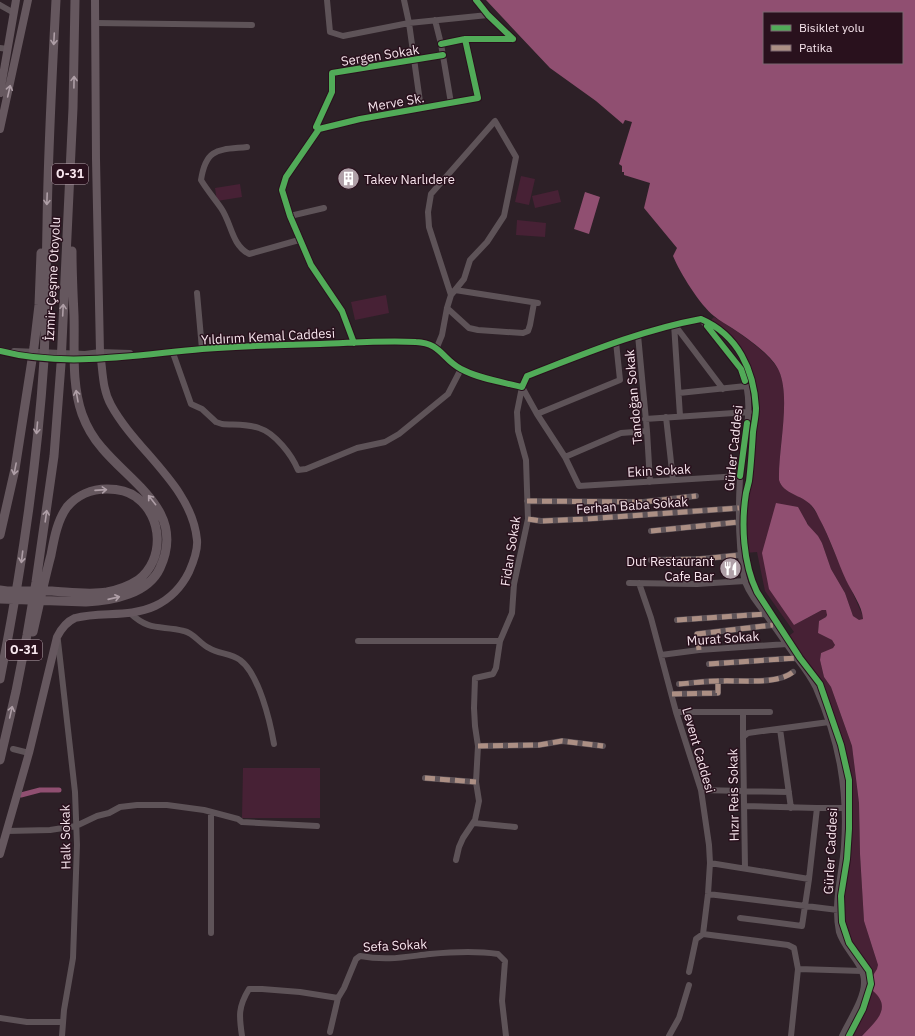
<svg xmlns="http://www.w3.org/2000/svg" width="915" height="1036" font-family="'IBM Plex Sans',sans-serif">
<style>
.green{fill:#472135}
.water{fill:#904f71;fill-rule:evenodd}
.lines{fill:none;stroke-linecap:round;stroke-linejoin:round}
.canal{stroke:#904f71;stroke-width:5}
.minor{stroke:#5e5358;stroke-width:6}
.major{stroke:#66585f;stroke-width:8}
.highway{stroke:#65575e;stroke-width:9}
.quiet{stroke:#ac8f84;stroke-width:5;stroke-dasharray:10 5;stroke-linecap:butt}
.cycleway-casing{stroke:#29111d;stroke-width:8}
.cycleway{stroke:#51ab58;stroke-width:6}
.oneway{stroke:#ae9ea6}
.labels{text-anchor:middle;stroke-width:3;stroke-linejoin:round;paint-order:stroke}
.shield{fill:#29111d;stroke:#b9a5af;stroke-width:1}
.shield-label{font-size:12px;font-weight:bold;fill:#f7e5ed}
.street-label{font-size:13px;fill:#f7e5ed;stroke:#29111d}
.poi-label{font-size:13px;fill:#f7e5ed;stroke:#29111d;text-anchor:start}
</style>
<rect width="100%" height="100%" fill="#2d2027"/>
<path class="green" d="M 521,176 L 535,179 L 529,205 L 515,202 Z
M 240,184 L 242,197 L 217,201 L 215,188 Z
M 558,190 L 561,202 L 535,208 L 532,196 Z
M 517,220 L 546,223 L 545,237 L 516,235 Z
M 386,295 L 389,313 L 355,320 L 351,302 Z
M 714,317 C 731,327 771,353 779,371 C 791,398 778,450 779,480 C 784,495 804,494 813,508 C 824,523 829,541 837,558 C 845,577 854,595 862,614 L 863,619 L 859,621 L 853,616 L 845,593 L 831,569 L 822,543 L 808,525 L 807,522 L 794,625 L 822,610 L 826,610 L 827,613 L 826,617 L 819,621 L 818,633 L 832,640 L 835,645 L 834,648 L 821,653 L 820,660 L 824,677 L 831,687 L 852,746 L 859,803 L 860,854 L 864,921 L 878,965 L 878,969 L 872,977 C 874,983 883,1003 882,1007 C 882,1018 869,1028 862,1036 L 847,1036 L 866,996 L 871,977 L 870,971 L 866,963 L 847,939 L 844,932 L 840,911 L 841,895 L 848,844 L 849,785 L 841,745 L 822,686 L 786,638 L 794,632 L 765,591 L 757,552 L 745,553 L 743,527 L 744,494 L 747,476 L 750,448 L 748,439 L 752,406 L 750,382 L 742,358 L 731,340 L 710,321 Z
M 243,768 L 320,768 L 320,818 L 242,818 Z"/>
<path class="water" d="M 486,0 L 915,0 L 915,1036 L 862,1036 C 875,1022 893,1008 873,991 L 872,977 L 877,969 L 878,965 L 864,921 L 860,854 L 859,803 L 852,746 L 831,687 L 824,677 L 820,660 L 821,653 L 833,648 L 835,645 L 832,640 L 818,633 L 819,621 L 826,617 L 827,615 L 826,610 L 822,610 L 794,625 L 769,589 L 762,553 L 776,503 L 798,507 L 808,525 L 818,536 L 822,543 L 831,569 L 845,593 L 853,616 L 859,620 L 863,619 C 862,605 852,593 846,580 C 837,560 830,538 819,518 C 817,514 815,509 811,505 C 802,495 783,494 779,480 C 778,450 791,398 779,371 C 773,356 746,337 732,328 C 726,324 720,321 714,316 C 700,305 680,273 673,256 L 677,248 L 644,208 L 650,183 L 624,175 L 624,172 L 622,172 L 622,166 L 619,164 L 632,122 L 625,120 L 623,124 L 596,101 L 550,68 ZM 764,13 L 902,13 L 902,63 L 764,63 Z
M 585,192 L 600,197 L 589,234 L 574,229 Z"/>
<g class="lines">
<path class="canal" d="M 21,795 L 40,790 L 59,790"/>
<path class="minor" d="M 327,0 L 330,32 L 343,36 L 409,23 L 488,15
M 404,0 L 409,23 L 421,109
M 476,0 L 488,15 L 513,39
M 0,5 L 14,13
M 435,20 L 441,44 L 451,103
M 95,23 L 252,25
M 441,44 L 465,39 L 513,39
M 0,48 L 8,49
M 319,129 L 286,177 L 282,190 L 290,216 L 311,265 L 342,311 L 354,343
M 319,129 L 360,119 L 478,98 L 465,39
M 319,129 L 316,127 L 332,92 L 332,73 L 443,55
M 247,147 C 219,150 206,147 201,180 C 207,190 214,198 221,208 C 232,224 231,244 249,254 L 299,240
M 290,216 L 324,208
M 455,290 L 538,303
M 197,293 L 202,349
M 447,308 L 469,328 L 478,330 L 523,333 L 528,331 L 530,325 L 534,303
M 674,324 L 680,416
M 674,324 L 723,389
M 638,335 L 647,431 L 650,482
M 437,347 L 442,335 L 447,308 L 451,295 L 464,279 L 470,260 L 487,242 L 504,216 L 516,157 L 495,121 L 431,194 L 428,212 L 429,227 L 451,295
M 0,351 C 66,368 135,355 202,349 C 241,346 280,345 320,344 C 352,343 384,340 416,342 C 441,343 442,359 461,369 C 480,379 502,382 522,387
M 14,351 L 85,354 L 100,352 L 130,353
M 173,353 L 191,404 L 202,409 L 216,422 L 222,424 C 234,425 248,424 259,428 C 275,433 292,455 298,470 L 306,469 L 357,448 L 385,442 L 399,434 L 448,394 L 461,369
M 522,387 L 537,414 L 565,457 L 579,486 L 740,476
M 679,393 L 746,386
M 537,414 L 620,380 L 616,342
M 666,417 L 673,480
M 645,419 L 749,412
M 565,457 L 621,433 L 647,431
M 527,501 L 643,502 L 696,496
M 528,519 L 541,521 L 586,519 L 739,508
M 651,531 L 739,522
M 651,560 L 700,559 L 740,555
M 629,583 L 697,584 L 745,581
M 639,583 L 651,618 L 676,712 L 701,790 L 709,845 L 710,863 L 708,894 L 703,934 L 696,939 L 689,972
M 130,613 C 150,632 161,625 184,631 C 194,633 200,644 209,648 C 218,654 231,653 240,660 C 259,674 270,721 274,744
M 677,620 L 765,614
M 58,641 L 75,792 L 77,845 L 73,958 L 64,1010 L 62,1036
M 358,641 L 500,641
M 699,650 L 697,634 L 773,625
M 661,655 L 699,650 L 787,644
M 709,664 L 796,658
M 679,684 C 692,683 706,681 720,681 C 740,680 777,685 793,672
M 672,694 L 718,693 L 718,681
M 676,712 L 743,712 L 743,737
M 743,712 L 770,712
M 780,729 L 791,808
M 478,746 L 539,745 L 562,741 L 603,746
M 13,749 L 29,753
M 425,778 L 476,782
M 701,790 L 789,792
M 744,806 L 817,808
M 474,823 L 515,827
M 7,831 L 50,830 L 76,826 L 97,816 L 109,813 L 120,807 L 137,805 L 167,805 L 204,810 L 238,819 L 242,822 L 317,826
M 456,860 L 459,847 L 463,838 L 475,820 L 479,801 L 476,782 L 478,746 L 475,726 L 474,708 L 475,678 L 493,674 L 496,668 L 500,641 L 512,613 L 514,584 L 528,519 L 526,460 L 518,431 L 517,412 L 522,387 L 527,376 C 584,354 641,330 701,319 C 711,331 721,343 730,355 C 734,360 739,365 742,371 C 756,406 743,442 740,478 C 738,512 738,545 744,578 C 746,589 755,600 761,608 C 773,625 785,642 797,659 C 804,668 811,678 816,688 C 839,741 848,789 844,847 C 842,874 833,904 839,932 C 844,950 865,964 864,983 C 864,999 849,1021 842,1036
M 710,863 L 809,879
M 745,868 L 743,737 L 748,733 L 829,722
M 708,894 L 838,910
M 740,918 L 802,926 L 809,879 L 817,808 L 845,808
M 211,933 L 211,812
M 703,934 L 788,945 L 794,948 L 798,969 L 791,1036
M 798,969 L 862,971
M 0,1018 L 27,1022 L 62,1022
M 330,1032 L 338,998
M 242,1036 C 239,1016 238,1007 249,989 L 262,989 L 300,992 L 338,998 L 344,988 L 356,959 L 360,956 C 387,961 404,957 430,954 C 451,952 478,951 498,954 L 505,961 L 502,1001 L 506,1036
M 669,1036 L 679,1018 L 689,985"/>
<path class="major" d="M 0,93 L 16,0
M 0,129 L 28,0
M 0,854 L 29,753 L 57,637 C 61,629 66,622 75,618 C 101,611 129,618 155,606 C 170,599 182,586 189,572 C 193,563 198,550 197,540 C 192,486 136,451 111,405 C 102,389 103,371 100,352 L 96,159 L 95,0"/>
<path class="highway" d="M 0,535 L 15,469 L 34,347 L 39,305 L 41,253
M 0,590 L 7,591 C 22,591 37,591 52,591 C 70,592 89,595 107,592 C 117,590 129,586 138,580 C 165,560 163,516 136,497 C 128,491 117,489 107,489 C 92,489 77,495 67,507 C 57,521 54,539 51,555 C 44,581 39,606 33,632
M 0,599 L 86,602 C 112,601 148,594 160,568 C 186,512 133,485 102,448 C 94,439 86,425 82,414 C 71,383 75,347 74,315 C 73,294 72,273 72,251
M 0,679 C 21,574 37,467 44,360 C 46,315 46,271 47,226 C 48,151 52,75 56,0
M 0,760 L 16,691 L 27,635 L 36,582 L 54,456 L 61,364 L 73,108 L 75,0"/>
<path class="quiet" d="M 527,501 L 643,502 L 696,496
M 528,519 L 541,521 L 586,519 L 739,508
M 651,531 L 739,522
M 651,560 L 700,559 L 740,555
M 677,620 L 765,614
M 699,650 L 697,634 L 773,625
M 709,664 L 796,658
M 679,684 C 692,683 706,681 720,681 C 740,680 777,685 793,672
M 672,694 L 718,693 L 718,681
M 478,746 L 539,745 L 562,741 L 603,746
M 425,778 L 476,782"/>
<defs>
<path id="cycleway" d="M 476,0 L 488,15 L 513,39
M 441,44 L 465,39 L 513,39
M 319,129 L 286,177 L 282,190 L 290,216 L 311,265 L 342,311 L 354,343
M 319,129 L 360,119 L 478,98 L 465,39
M 319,129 L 316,127 L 332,92 L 332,73 L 443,55
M 701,319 C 738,335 754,370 756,408 C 756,416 754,424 753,432 C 752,448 751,465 749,481 C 748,485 747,489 746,493 C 741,524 743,563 757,592 L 800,658 L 820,684 L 841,745 L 849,780 L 849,829 L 847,859 L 841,896 L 842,922 L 849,943 L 869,971 L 871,984 L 863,1009 L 849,1036
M 707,326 L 741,369 L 745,381
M 0,351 C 66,368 135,355 202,349 C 241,346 280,345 320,344 C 352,343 384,340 416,342 C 441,343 442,359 461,369 C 480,379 502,382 522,387 L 527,376 C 584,354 641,330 701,319
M 740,476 L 747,423"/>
</defs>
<use href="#cycleway" class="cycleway-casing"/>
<use href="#cycleway" class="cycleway"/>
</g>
<defs><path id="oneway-shaft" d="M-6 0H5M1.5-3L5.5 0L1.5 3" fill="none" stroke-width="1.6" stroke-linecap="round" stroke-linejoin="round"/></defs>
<g class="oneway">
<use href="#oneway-shaft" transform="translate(54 39) rotate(93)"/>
<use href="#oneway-shaft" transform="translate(74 82) rotate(-89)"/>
<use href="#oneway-shaft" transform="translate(9 91) rotate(-77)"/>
<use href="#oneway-shaft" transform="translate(47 199) rotate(92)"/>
<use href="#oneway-shaft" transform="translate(63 310) rotate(-87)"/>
<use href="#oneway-shaft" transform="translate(77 396) rotate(-100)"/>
<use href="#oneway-shaft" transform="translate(37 428) rotate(95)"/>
<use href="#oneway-shaft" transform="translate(15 469) rotate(101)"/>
<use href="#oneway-shaft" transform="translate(101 490) rotate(-4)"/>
<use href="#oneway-shaft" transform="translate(152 500) rotate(-128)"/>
<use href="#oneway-shaft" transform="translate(46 516) rotate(-82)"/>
<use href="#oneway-shaft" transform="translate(22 557) rotate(97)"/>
<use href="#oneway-shaft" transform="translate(114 598) rotate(-13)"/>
<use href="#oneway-shaft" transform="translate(11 712) rotate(-77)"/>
</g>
<defs>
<symbol id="building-disc" viewBox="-11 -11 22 22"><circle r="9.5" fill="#b0a0a8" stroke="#29111d"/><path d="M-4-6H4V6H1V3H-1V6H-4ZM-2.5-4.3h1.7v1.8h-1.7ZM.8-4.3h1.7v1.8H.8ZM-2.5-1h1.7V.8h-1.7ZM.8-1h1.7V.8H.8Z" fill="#fff"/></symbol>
<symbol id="restaurant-disc" viewBox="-11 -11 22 22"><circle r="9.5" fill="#b0a0a8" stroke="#29111d"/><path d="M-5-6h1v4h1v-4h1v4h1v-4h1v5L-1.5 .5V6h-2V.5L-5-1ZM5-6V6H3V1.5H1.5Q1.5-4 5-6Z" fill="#fff"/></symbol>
</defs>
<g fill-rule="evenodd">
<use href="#building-disc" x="336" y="166" width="25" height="25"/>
<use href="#restaurant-disc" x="718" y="556" width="25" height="25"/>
</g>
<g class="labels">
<g class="shield">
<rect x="52" y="164" width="36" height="20" rx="3"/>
<rect x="6" y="640" width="36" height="20" rx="3"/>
</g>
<g class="shield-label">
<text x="70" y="178">O-31</text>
<text x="24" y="654">O-31</text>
</g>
<g class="street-label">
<text transform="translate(380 55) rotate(-9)" y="5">Sergen Sokak</text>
<text transform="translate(396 102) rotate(-10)" y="5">Merve Sk.</text>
<text transform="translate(52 279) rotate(-87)" y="5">İzmir-Çeşme Otoyolu</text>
<text transform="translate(268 336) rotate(-3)" y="5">Yıldırım Kemal Caddesi</text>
<text transform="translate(633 397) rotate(-95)" y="5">Tandoğan Sokak</text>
<text transform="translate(733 448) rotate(-84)" y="5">Gürler Caddesi</text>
<text transform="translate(659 470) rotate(-3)" y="5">Ekin Sokak</text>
<text transform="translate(632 505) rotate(-4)" y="5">Ferhan Baba Sokak</text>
<text transform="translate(510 551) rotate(-81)" y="5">Fidan Sokak</text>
<text transform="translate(723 638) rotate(-4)" y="5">Murat Sokak</text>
<text transform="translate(699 750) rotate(74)" y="5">Levent Caddesi</text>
<text transform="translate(733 795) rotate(-91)" y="5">Hızır Reis Sokak</text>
<text transform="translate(65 837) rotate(-91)" y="5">Halk Sokak</text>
<text transform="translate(830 851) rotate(-87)" y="5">Gürler Caddesi</text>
<text transform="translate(395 945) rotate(-3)" y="5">Sefa Sokak</text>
</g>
<g class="poi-label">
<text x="364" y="184">Takev Narlıdere</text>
<text x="714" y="566" text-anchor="end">Dut Restaurant<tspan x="714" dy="15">Cafe Bar</tspan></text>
</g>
</g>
<rect x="763" y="12" width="140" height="52" fill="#29111d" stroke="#7b6670"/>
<rect x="771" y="25" width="20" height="6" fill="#51ab58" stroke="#7b6670"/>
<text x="799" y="32" font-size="12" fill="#f7e5ed">Bisiklet yolu</text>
<rect x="771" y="45" width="20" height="6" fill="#ac8f84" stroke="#7b6670"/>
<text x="799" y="52" font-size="12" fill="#f7e5ed">Patika</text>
</svg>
